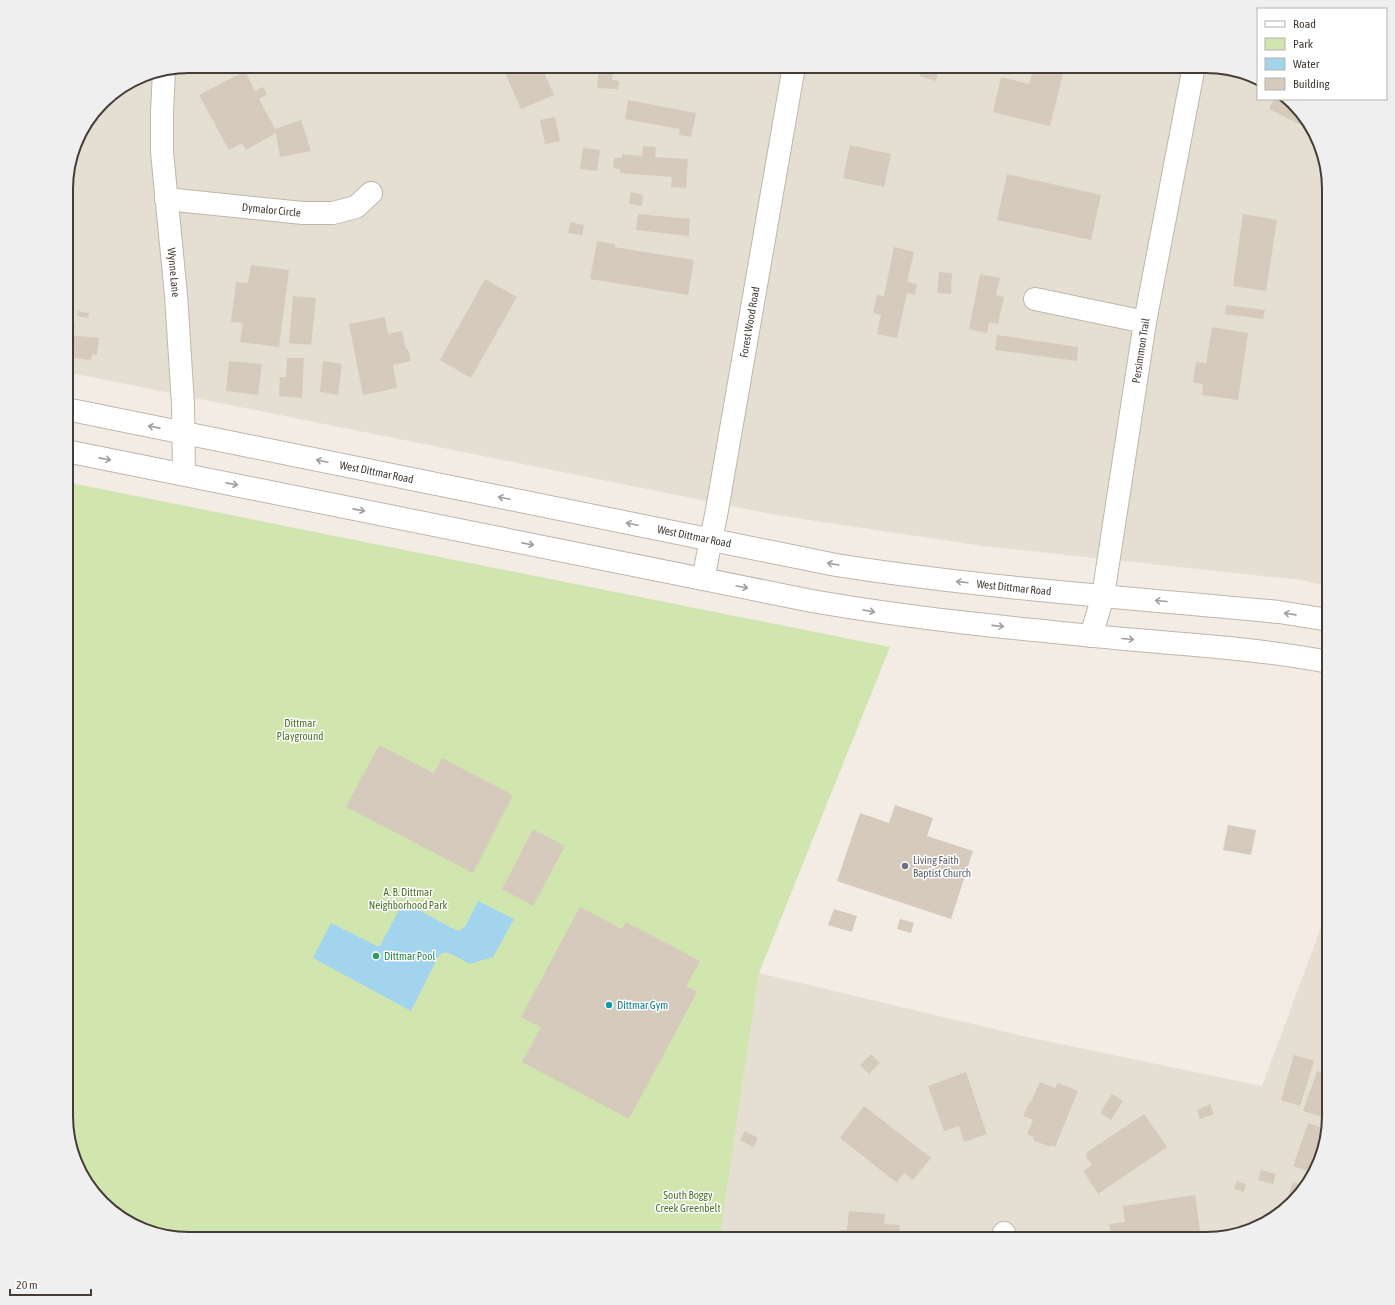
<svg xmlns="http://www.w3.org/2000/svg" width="1395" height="1305" font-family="'Asap Condensed',sans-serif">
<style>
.residential{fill:#e5ded3}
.green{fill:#d1e5ae}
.water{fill:#a2d5ed}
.building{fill:#d6cabd}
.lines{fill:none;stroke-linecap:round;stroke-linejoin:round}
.minor-casing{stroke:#c0b6aa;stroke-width:24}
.minor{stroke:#fff;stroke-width:22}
.oneway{stroke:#a29e9a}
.worship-dot{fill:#6b7280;stroke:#fff;stroke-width:1.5}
.leisure-dot{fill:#2e9e5b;stroke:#fff;stroke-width:1.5}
.culture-dot{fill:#0f9aa8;stroke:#fff;stroke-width:1.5}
.labels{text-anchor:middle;stroke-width:3;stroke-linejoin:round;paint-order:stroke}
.street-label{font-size:11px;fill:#443c35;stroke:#fff}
.park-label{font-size:11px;fill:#4d732a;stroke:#fff}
.worship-label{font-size:11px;fill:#5b616d;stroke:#fff;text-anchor:start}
.leisure-label{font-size:11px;fill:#27864d;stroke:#fff;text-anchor:start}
.culture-label{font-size:11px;fill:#0d838f;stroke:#fff;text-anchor:start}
.rim{fill:none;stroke:#443c35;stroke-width:2}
</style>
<rect width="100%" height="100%" fill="#f2ece4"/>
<path class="residential" d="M 189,66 L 1214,66 L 1258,78 L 1258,99 L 1289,99 L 1293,102 L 1320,142 L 1329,181 L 1329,586 L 1301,580 L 983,546 L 776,515 L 66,372 L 66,181 L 79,135 L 108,97 L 142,75 Z
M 1329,906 L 1329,1116 L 1320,1163 L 1293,1203 L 1253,1230 L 1206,1239 L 721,1239 L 720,1236 L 759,973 L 1027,1037 L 1262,1086 Z"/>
<path class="green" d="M 66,482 L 890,647 L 759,973 L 720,1236 L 721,1239 L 189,1239 L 142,1230 L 102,1203 L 75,1163 L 66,1124 Z"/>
<path class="water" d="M 478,901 L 514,919 L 493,957 L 469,964 C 461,960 447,948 439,955 L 411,1011 L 313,958 L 331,923 L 377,946 L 380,946 L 403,902 L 458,931 L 465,927 Z"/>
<path class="building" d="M 337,66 L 352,66 L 351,74 L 336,72 Z
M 502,66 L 541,66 L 554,95 L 521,109 Z
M 923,66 L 940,66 L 936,81 L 920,76 Z
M 998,66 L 1016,66 L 1014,74 L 997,70 Z
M 1034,66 L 1065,66 L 1050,126 L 993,112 L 1001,77 L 1029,84 Z
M 599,70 L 613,71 L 612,80 L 619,81 L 618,89 L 597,88 Z
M 245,71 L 255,91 L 263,87 L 267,94 L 259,99 L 275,129 L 301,120 L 311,151 L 280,157 L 276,133 L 246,150 L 242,143 L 229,150 L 199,95 Z
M 1274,99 L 1289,99 L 1293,102 L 1313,131 L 1269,109 Z
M 628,100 L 696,113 L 691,137 L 679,135 L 680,129 L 625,119 Z
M 555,117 L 560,141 L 545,144 L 540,120 Z
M 850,145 L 891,154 L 884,187 L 843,178 Z
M 643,146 L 656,147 L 655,157 L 688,159 L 686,188 L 671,187 L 672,177 L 620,173 L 620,169 L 613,168 L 614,158 L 622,158 L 622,154 L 642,156 Z
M 583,148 L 600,150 L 597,171 L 580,169 Z
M 1007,174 L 1101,195 L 1091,240 L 997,220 Z
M 631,192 L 643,195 L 642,206 L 629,204 Z
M 66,199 L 69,199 L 69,216 L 66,216 Z
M 638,214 L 690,219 L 689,236 L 636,230 Z
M 1243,214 L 1277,220 L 1266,291 L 1233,286 Z
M 570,222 L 584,225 L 582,235 L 568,233 Z
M 597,241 L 615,244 L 614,247 L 694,260 L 688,295 L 590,279 Z
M 894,247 L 914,252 L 907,282 L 917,284 L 915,295 L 907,293 L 897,338 L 877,334 L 881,315 L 873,313 L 877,295 L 884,296 Z
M 251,265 L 289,270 L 279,347 L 240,342 L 243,323 L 231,322 L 236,282 L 248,283 Z
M 939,272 L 952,273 L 951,294 L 937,293 Z
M 980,274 L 1000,278 L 996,295 L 1004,297 L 998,324 L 989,322 L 987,333 L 969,329 Z
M 485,279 L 517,297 L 471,378 L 440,360 Z
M 293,296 L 316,298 L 311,345 L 289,343 Z
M 1226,305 L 1265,310 L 1263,319 L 1225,314 Z
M 78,311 L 89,313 L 88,318 L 77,316 Z
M 385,317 L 388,334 L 402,331 L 406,349 L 408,349 L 411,361 L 393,365 L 397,388 L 363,395 L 349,324 Z
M 66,323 L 75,325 L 74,334 L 66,333 Z
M 1212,327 L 1248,333 L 1238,400 L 1202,395 L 1203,384 L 1193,382 L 1196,362 L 1206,363 Z
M 66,335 L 99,338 L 97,355 L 92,354 L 91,360 L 72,358 L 72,352 L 66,352 Z
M 997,335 L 1078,347 L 1077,361 L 995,350 Z
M 287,358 L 304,358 L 302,398 L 279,396 L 280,377 L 286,377 Z
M 229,361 L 262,364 L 258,395 L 226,391 Z
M 323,361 L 342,364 L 338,395 L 320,392 Z
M 379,745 L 434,773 L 442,758 L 513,795 L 473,873 L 346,807 Z
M 895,805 L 933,818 L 927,836 L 973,851 L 951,919 L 837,881 L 860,813 L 889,823 Z
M 1228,825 L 1256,830 L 1251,855 L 1223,850 Z
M 533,829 L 565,846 L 533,906 L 502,889 Z
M 580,907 L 622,929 L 626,922 L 700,961 L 686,986 L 697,992 L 629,1119 L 522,1062 L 541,1027 L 521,1017 Z
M 834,909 L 857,916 L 852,932 L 828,925 Z
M 900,919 L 914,923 L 911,933 L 897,929 Z
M 1329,1036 L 1329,1056 L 1323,1054 Z
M 871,1054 L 880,1063 L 869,1074 L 860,1065 Z
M 1294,1055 L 1314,1061 L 1300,1106 L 1281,1100 Z
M 1317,1071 L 1329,1076 L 1328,1119 L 1303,1111 Z
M 966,1072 L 987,1134 L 964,1142 L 959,1126 L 944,1131 L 928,1086 Z
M 1040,1082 L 1055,1088 L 1058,1083 L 1078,1091 L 1055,1147 L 1051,1145 L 1050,1147 L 1033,1140 L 1034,1137 L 1027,1134 L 1033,1120 L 1023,1116 L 1030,1101 L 1031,1102 Z
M 1112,1094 L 1123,1101 L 1111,1120 L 1100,1113 Z
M 1210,1104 L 1214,1114 L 1200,1119 L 1197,1110 Z
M 864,1106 L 931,1158 L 913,1180 L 904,1173 L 897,1183 L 840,1138 Z
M 1144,1114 L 1167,1147 L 1098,1194 L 1083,1171 L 1092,1165 L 1086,1157 L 1087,1152 Z
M 1308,1123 L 1326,1129 L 1320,1163 L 1313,1173 L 1293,1166 Z
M 745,1131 L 758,1138 L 753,1147 L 740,1140 Z
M 1261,1170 L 1276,1174 L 1273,1184 L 1258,1180 Z
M 1237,1181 L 1246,1184 L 1244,1192 L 1234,1189 Z
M 1293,1182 L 1304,1186 L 1293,1203 L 1284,1209 Z
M 1195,1195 L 1201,1237 L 1184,1239 L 1112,1239 L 1109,1224 L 1125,1222 L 1123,1206 Z
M 849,1211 L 885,1214 L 884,1224 L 900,1225 L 899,1239 L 840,1239 L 840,1230 L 847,1230 Z"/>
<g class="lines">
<defs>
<g id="minor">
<path id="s1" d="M 164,71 L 162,112 L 162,152 L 176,295 L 183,404 L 184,474"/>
<path id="s2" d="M 166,199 L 303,213 L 333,213 L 356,207 L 371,193"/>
<path d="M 1035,299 L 1145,322"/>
<path id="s3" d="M 66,409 L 836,565 C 983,588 1131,598 1279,612 L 1329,620"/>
<path d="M 66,451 L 812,601 C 915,619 1020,629 1124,639 C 1193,645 1261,649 1329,662"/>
<path id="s4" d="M 703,579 L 717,510 L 794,66"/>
<path id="s5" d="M 1091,636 L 1103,596 L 1145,322 L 1194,66"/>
<path d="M 1004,1239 L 1004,1233"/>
</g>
</defs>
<use href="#minor" class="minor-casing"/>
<use href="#minor" class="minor"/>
</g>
<defs><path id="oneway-shaft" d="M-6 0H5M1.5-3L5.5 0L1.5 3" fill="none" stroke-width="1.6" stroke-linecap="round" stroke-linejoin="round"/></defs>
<g class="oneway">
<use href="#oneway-shaft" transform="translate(154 427) rotate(-169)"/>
<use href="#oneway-shaft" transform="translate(105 459) rotate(11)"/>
<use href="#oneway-shaft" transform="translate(322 461) rotate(-168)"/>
<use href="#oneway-shaft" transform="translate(232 484) rotate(11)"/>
<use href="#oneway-shaft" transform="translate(504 498) rotate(-168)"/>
<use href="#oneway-shaft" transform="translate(359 510) rotate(11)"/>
<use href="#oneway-shaft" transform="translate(632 524) rotate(-168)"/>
<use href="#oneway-shaft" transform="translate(528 544) rotate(11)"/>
<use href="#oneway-shaft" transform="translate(833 564) rotate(-170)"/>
<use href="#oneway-shaft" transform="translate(962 582) rotate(-173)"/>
<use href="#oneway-shaft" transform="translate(742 587) rotate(12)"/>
<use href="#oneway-shaft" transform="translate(1161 601) rotate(-175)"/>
<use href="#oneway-shaft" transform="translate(869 611) rotate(10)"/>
<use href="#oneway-shaft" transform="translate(1290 614) rotate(-172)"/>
<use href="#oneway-shaft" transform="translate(998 626) rotate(6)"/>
<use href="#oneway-shaft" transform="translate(1128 639) rotate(5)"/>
</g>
<circle class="worship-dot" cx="905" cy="866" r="4"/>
<circle class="leisure-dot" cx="376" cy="956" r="4"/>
<circle class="culture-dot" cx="609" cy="1005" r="4"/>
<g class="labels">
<g class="street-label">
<text dy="4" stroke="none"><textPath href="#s2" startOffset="106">Dymalor Circle</textPath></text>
<text dy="4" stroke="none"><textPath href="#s1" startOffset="202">Wynne Lane</textPath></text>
<text dy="4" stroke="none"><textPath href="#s4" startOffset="261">Forest Wood Road</textPath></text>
<text dy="4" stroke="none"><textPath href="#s5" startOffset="290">Persimmon Trail</textPath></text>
<text dy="4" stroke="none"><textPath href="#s3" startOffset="317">West Dittmar Road</textPath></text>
<text dy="4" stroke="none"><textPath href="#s3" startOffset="641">West Dittmar Road</textPath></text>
<text dy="4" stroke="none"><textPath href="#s3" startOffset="965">West Dittmar Road</textPath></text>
</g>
<g class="park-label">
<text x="300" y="727">Dittmar<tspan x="300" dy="13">Playground</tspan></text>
<text x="408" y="896">A. B. Dittmar<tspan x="408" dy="13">Neighborhood Park</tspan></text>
<text x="688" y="1199">South Boggy<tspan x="688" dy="13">Creek Greenbelt</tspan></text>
</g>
<g class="worship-label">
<text x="913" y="864">Living Faith<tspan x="913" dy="13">Baptist Church</tspan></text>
</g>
<g class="leisure-label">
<text x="384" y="960">Dittmar Pool</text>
</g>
<g class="culture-label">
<text x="617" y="1009">Dittmar Gym</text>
</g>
</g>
<path d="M0 0H1395V1305H0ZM189 73H1206A116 116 0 0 1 1322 189V1116A116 116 0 0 1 1206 1232H189A116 116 0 0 1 73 1116V189A116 116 0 0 1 189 73Z" fill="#f0efef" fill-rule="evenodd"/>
<path class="rim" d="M189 73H1206A116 116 0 0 1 1322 189V1116A116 116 0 0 1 1206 1232H189A116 116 0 0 1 73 1116V189A116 116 0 0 1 189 73Z"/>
<rect x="1257" y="8" width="130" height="92" fill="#ffffff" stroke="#b4b1ae"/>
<rect x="1265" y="21" width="20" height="6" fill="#ffffff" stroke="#b4b1ae"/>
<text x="1293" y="28" font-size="12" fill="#443c35">Road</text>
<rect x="1265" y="38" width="20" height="12" fill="#d1e5ae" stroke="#b4b1ae"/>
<text x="1293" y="48" font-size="12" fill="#443c35">Park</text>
<rect x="1265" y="58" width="20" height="12" fill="#a2d5ed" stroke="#b4b1ae"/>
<text x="1293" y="68" font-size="12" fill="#443c35">Water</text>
<rect x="1265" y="78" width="20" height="12" fill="#d6cabd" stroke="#b4b1ae"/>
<text x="1293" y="88" font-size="12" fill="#443c35">Building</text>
<path d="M10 1289v6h81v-6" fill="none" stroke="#443c35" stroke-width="2"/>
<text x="16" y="1289" font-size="12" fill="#443c35" stroke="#ffffff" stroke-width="3" paint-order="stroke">20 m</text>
</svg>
